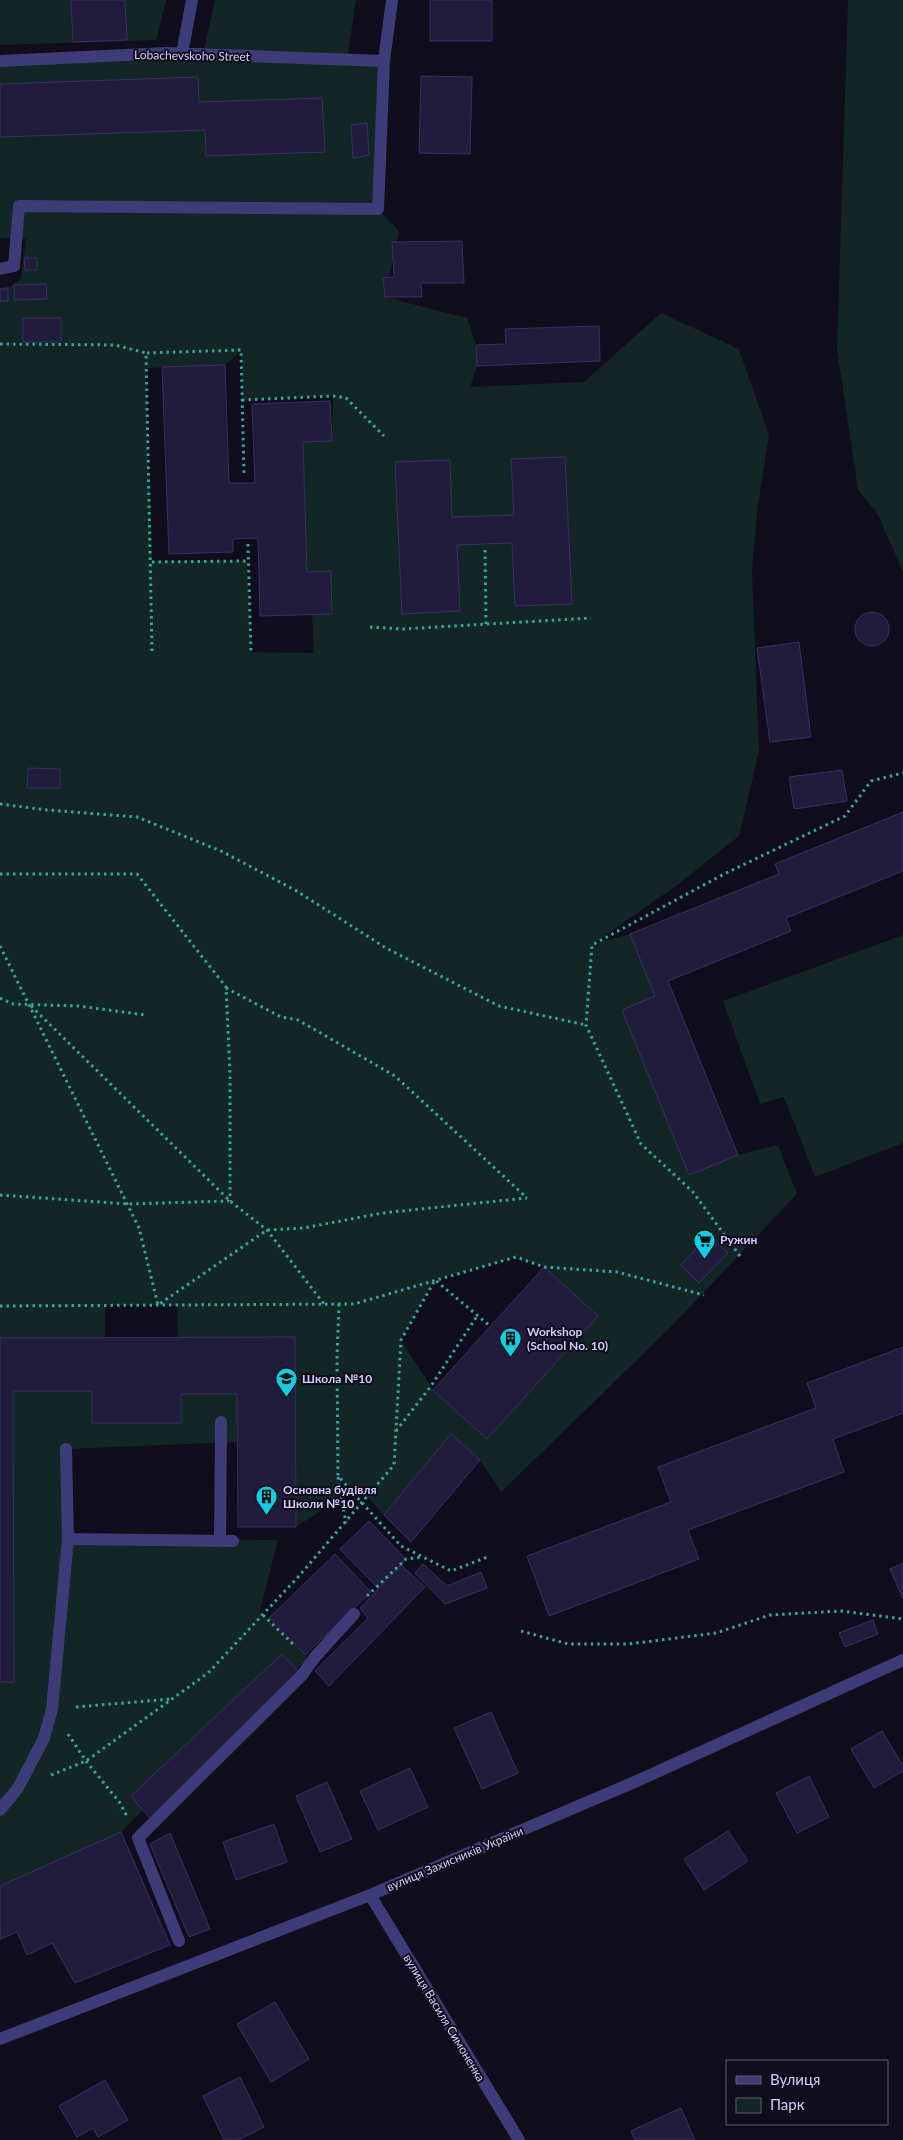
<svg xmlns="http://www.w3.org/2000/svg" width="903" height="2140" font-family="Lato,sans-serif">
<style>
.green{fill:#112625;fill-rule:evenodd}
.building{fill:#211b3c;stroke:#392f66}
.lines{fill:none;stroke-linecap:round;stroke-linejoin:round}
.path{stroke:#37a59d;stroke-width:3;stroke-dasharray:2.5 4;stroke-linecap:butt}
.minor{stroke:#3e3c78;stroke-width:12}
.labels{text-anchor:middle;stroke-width:4;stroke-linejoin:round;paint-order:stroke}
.street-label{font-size:12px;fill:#d2cdfb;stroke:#100d1c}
.poi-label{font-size:12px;font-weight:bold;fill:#d2cdfb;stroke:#100d1c;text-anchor:start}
</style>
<rect width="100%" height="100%" fill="#100d1c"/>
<path class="green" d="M 0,0 L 166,0 L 156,40 L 0,45 Z
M 215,0 L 356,0 L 347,60 L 384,61 L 378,209 L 399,231 L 385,297 L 467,318 L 476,345 L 477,366 L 470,387 L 584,382 L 661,313 L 739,349 L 769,435 L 758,505 L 752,569 L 759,751 L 739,836 L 676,886 L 593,944 L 630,934 L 655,996 L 622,1010 L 689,1175 L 738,1155 L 778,1145 L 797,1194 L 670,1328 L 501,1492 L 480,1460 L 451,1434 L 384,1515 L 361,1490 L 356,1496 L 339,1477 L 341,1493 L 333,1503 L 296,1527 L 295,1338 L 178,1337 L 177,1305 L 105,1305 L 105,1337 L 0,1338 L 0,288 L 11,286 L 21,278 L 26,239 L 0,238 L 0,61 L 203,54 ZM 241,351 L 242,400 L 333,396 L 332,441 L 303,442 L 307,572 L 331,571 L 332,614 L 312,615 L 314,653 L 251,652 L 247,561 L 152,561 L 146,368 L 225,365 ZM 516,1257 L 544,1267 L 598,1316 L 487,1439 L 433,1390 L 401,1340 L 434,1280 Z
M 848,0 L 903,0 L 903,572 L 877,513 L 858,490 L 837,349 Z
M 903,935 L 903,1143 L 815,1177 L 784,1097 L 760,1104 L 723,1001 Z
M 13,1391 L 92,1391 L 92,1423 L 180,1423 L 181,1394 L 237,1394 L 237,1442 L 66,1449 L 68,1538 L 278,1540 L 260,1611 L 308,1659 L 206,1747 L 121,1832 L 65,1858 L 0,1892 L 0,1682 L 14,1681 Z"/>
<path class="building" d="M 71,0 L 125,0 L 127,40 L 73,42 Z
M 430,0 L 492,0 L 492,41 L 430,41 Z
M 421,76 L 472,77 L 470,154 L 419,153 Z
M 198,77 L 199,102 L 322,98 L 325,152 L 206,156 L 205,130 L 0,137 L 0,84 Z
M 367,123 L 369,155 L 353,158 L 351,125 Z
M 462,241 L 464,283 L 421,283 L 422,297 L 385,297 L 383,278 L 394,277 L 392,242 Z
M 24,258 L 37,258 L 37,270 L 25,270 Z
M 46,284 L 47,299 L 14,300 L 14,285 Z
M 0,289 L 8,289 L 8,301 L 0,301 Z
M 23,318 L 61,318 L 61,342 L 23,342 Z
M 599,326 L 600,361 L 477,366 L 476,345 L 506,344 L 505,329 Z
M 225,365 L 229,483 L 255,483 L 252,404 L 330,401 L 332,441 L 303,442 L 307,572 L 331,571 L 332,614 L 260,616 L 258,538 L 233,539 L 233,552 L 169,554 L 162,367 Z
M 565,457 L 572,604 L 515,606 L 512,543 L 457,545 L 460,611 L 402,614 L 395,462 L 450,460 L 452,517 L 514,515 L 511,459 Z
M855 629a17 17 0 1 1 34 0a17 17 0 1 1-34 0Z
M 799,642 L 811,737 L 770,742 L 757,648 Z
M 28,768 L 60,769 L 60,788 L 27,788 Z
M 842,770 L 847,801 L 794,809 L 789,777 Z
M 903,812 L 903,871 L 786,918 L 791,931 L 668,981 L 738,1155 L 689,1175 L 622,1010 L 655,996 L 630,934 L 779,874 L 775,864 Z
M 709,1235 L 728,1253 L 699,1283 L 681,1265 Z
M 544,1267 L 598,1316 L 487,1439 L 433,1390 Z
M 295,1337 L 296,1527 L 238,1527 L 237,1394 L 181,1394 L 181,1423 L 92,1423 L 92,1391 L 13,1391 L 14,1682 L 0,1682 L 0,1338 Z
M 903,1347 L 903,1413 L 833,1439 L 844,1472 L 688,1530 L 699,1559 L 549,1616 L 527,1556 L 671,1502 L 658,1467 L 816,1408 L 807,1383 Z
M 451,1434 L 480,1460 L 411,1542 L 384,1515 Z
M 369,1521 L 406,1559 L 377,1587 L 340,1549 Z
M 335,1554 L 371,1592 L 305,1655 L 269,1618 Z
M 903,1563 L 903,1599 L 890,1569 Z
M 423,1564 L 447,1586 L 481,1572 L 487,1588 L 445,1604 L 415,1573 Z
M 401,1565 L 425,1587 L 329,1686 L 315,1671 L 368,1618 L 360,1608 Z
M 873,1620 L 878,1634 L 845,1647 L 839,1633 Z
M 282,1654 L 302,1675 L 153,1822 L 131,1796 Z
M 491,1712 L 518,1773 L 482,1789 L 454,1728 Z
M 882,1731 L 903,1766 L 903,1771 L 874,1788 L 851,1749 Z
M 410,1768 L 428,1807 L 378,1830 L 360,1791 Z
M 809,1776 L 829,1817 L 797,1833 L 776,1793 Z
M 327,1782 L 352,1839 L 320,1852 L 296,1796 Z
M 274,1824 L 287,1862 L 236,1880 L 223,1842 Z
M 728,1831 L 748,1861 L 704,1890 L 684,1859 Z
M 121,1832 L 170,1945 L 75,1983 L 52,1943 L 27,1955 L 17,1932 L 0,1939 L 0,1886 Z
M 170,1833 L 210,1929 L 189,1937 L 150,1844 Z
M 275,2002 L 309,2059 L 271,2082 L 237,2024 Z
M 240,2077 L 264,2127 L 238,2140 L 224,2140 L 203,2096 Z
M 105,2080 L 128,2120 L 98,2137 L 93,2128 L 77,2137 L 59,2106 Z
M 681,2108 L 695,2140 L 635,2140 L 631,2131 Z"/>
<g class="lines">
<path class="path" d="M 0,344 L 115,345 L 146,353
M 242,400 L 333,396 L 346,398 L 384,436
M 248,544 L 251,653
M 485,550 L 486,624
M 152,562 L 247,561
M 370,627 L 403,629 L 591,618
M 152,651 L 146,353 L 241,350 L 244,474
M 0,804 L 47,810 L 137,817 L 221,851 L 295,890 L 386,948 L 499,1006 L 586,1025
M 0,874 L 137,874 L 226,987 L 230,1074 L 230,1201
M 0,946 L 139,1228 L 158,1305 L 267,1230 L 304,1228 L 382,1213 L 527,1198
M 226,988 L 281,1017 L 298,1020 L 395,1076 L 527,1198
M 0,998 L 13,1004 L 79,1006 L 145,1015
M 31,1006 L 230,1201 L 267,1230 L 324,1304
M 0,1195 L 128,1204 L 229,1201
M 740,1256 L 693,1192 L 641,1144 L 586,1025 L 592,945 L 726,873 L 845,816 L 871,781 L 903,773
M 339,1304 L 337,1357 L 338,1476 L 401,1546 L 451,1571 L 490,1556
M 0,1306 L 354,1304 L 516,1257 L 544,1267 L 617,1272 L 704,1295
M 396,1431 L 431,1386 L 477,1316
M 338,1477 L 346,1523
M 367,1596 L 406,1559 L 423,1557
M 263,1615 L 295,1646
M 521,1631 L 568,1644 L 629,1644 L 716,1633 L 770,1615 L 841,1611 L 903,1619
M 76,1707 L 171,1699
M 68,1734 L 86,1761 L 120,1803 L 128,1818
M 51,1775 L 86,1761 L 208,1673 L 299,1576 L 394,1465 L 401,1340 L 435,1280 L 490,1326"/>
<path class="minor" d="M 182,54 L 192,0
M 0,61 L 167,53 L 384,61
M 0,269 L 14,266 L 19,206 L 378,209 L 384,61 L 392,0
M 68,1539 L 233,1541
M 220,1541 L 221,1422
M 0,1810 L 18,1788 L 44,1738 L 52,1709 L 68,1539 L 66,1449
M 370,1895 L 519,2140
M 179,1941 L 138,1838 L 302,1675 L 315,1657 L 354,1614
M 0,2039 L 370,1895 L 637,1781 L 903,1660"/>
</g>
<defs>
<symbol id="supermarket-pin" viewBox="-11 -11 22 30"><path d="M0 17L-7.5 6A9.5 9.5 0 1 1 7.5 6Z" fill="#13cde0" stroke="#100d1c"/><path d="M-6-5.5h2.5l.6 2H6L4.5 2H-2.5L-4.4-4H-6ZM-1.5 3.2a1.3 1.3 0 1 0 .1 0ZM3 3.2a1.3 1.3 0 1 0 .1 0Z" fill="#111"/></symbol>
<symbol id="building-pin" viewBox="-11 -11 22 30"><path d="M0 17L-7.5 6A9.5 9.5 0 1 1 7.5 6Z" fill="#13cde0" stroke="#100d1c"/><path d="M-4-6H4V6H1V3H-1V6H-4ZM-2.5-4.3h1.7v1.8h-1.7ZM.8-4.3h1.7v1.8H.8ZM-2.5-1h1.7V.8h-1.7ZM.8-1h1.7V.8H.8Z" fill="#111"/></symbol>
<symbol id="school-pin" viewBox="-11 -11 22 30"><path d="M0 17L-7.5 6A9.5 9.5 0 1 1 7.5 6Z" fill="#13cde0" stroke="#100d1c"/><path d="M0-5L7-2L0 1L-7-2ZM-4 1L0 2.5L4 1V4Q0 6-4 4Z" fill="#111"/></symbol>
</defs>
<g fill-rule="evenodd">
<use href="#supermarket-pin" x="692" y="1228" width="25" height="34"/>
<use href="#building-pin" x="498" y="1326" width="25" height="34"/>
<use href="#school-pin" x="274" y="1366" width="25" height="34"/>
<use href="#building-pin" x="254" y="1484" width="25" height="34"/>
</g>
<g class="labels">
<g class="street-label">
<text transform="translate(192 56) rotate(1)" y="4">Lobachevskoho Street</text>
<text transform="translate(455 1859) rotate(-23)" y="4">вулиця Захисників України</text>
<text transform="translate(444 2018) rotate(59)" y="4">вулиця Василя Симоненка</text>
</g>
<g class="poi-label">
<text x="720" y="1244">Ружин</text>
<text x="527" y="1336">Workshop<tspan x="527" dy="14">(School No. 10)</tspan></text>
<text x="302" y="1383">Школа №10</text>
<text x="283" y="1494">Основна будівля<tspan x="283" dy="14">Школи №10</tspan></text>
</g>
</g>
<rect x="726" y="2060" width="162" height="65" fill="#100d1c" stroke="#5e5a75"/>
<rect x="736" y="2076" width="25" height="8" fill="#3e3c78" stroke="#5e5a75"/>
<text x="770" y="2085" font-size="15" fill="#d2cdfb">Вулиця</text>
<rect x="736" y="2098" width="25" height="15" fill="#112625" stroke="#5e5a75"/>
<text x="770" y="2110" font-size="15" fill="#d2cdfb">Парк</text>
</svg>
